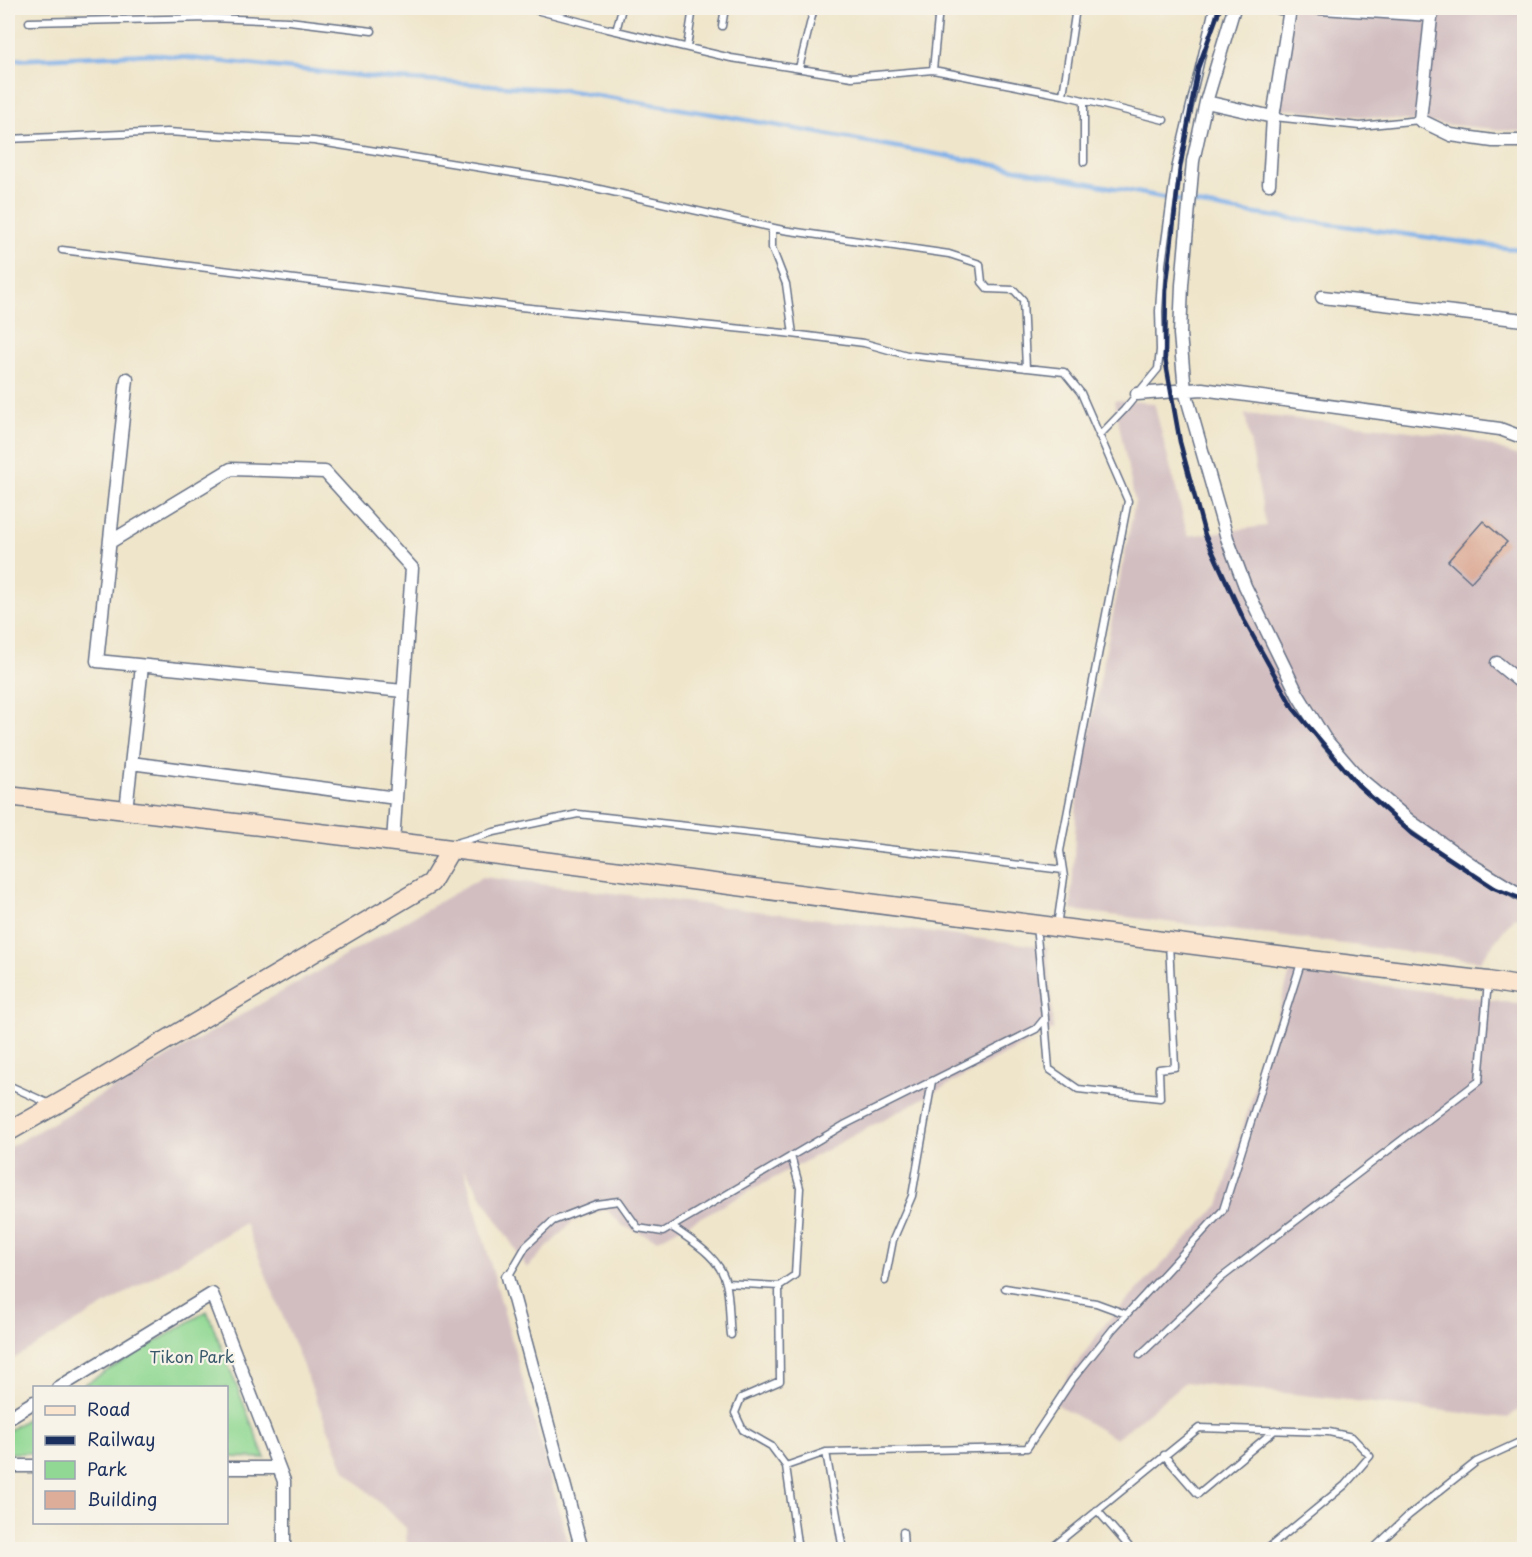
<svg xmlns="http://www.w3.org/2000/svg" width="1532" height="1557" font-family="'Playpen Sans',sans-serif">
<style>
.industrial{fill:#d2bec1}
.green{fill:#90d893;stroke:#568478;stroke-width:1.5}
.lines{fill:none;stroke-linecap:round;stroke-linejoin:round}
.stream{stroke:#7dafe9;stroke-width:4.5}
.building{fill:#ddad9a}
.lane-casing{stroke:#656f84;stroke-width:9}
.street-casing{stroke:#656f84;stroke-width:15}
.secondary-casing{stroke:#656f84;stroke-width:21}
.lane{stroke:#fff;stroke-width:6}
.street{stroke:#fff;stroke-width:12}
.secondary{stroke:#fbe5cf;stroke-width:18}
.rail{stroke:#1b2f5e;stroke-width:4.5}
.labels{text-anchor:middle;stroke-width:4.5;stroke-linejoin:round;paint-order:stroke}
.park-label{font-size:16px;fill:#38596b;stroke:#f7f3e8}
</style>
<rect width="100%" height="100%" fill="#f7f3e8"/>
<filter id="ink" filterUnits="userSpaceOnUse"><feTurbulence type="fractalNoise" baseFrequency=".0167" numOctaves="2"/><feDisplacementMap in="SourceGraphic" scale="12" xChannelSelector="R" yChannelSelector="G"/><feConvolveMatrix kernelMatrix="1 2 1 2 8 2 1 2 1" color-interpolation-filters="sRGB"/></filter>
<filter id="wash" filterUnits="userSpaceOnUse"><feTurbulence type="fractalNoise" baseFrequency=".008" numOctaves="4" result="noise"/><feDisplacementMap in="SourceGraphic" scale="24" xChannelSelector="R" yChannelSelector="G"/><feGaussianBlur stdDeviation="1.35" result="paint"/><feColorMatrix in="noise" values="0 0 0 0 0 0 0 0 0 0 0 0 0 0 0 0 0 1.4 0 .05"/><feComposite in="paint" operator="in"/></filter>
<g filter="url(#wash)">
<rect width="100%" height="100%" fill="#efe5ca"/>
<path class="industrial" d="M 1292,8 L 1524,8 L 1524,132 L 1276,108 Z
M 1114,400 L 1154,403 L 1188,536 L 1266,526 L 1245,414 L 1379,427 L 1471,439 L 1524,458 L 1524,920 L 1514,917 L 1480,961 L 1071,910 L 1077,797 L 1135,502 Z
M 483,877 L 1047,947 L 1053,1029 L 658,1240 L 623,1226 L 606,1209 L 573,1221 L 527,1268 L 464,1168 L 570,1549 L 407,1549 L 406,1528 L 345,1470 L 245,1223 L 8,1362 L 8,1148 Z
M 1290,973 L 1524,1004 L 1524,1405 L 1508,1418 L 1185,1382 L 1116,1439 L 1051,1401 L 1106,1323 L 1219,1205 Z"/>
<path class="green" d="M 207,1311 L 265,1458 L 227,1457 L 226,1388 L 80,1387 Z
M 34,1414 L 34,1453 L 8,1453 L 8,1431 Z"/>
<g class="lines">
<path class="stream" d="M 8,60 L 151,54 L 381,78 L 564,90 L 730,117 L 985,163 L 1234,211 L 1506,248 L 1524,249"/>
</g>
<g id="blocks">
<path class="building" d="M 1483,521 L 1507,542 L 1471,582 L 1448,561 Z"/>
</g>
</g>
<g filter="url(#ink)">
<use href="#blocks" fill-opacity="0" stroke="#656f84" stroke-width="1.5"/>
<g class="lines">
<defs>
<path id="lane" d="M 210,8 L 210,18
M 528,8 L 608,29 L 731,58 L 852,77 L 933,70 L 939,8
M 1076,8 L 1063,95 L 1164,120
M 1290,9 L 1431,18
M 29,22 L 210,18 L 289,21 L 372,31
M 722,26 L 725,8
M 616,31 L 622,8
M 687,47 L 693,8
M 799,68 L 814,8
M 933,70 L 1063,95
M 1274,117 L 1360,126 L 1420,120
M 8,139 L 167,132 L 314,141 L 568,182 L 783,230 L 949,254 L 980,264 L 982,282 L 988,289 L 1014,290 L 1023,300 L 1026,368
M 1084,162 L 1084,100
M 772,228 L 772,248 L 786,284 L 793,334
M 62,250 L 520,307 L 784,333 L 864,343 L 907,355 L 1064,372 L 1081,393 L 1128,501 L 1060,851 L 1064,877 L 1057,926
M 1099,436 L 1124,410 L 1158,369 L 1160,350 L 1159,311 L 1162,264 L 1175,169 L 1213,8
M 456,843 L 494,832 L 578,814 L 787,837 L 1063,870
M 1045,1019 L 1049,1069 L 1078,1089 L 1160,1098 L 1159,1069 L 1175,1067 L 1169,943
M 8,1085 L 50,1104
M 672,1227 C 693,1242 720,1257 726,1283 C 730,1298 729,1320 731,1335
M 508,1277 L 526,1246 L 553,1221 L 596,1204 L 619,1201 L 638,1228 L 663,1232 L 844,1125 L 1036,1029 L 1045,1018 L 1036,926
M 885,1281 L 893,1240 L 912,1196 L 932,1081
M 726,1283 L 779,1286 L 780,1381 L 741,1398 L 735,1413 L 743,1430 L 771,1446 L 786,1466 L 798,1550
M 779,1286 L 795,1275 L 800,1188 L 791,1156
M 1005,1288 L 1096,1303 L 1126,1314
M 1140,1355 L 1221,1278 L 1479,1081 L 1488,982
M 1164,1455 L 1198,1494 L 1275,1430
M 786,1466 L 826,1452
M 1097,1510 L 1132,1550
M 903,1532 L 904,1550
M 843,1550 L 826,1452 L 1027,1448 L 1072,1380 L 1113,1329 L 1223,1210 L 1301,963
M 1049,1550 L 1199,1428 L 1329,1432 L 1352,1437 L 1370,1456 L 1345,1485 L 1266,1550
M 1372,1550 L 1408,1516 L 1476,1462 L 1524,1440
M 1516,1550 L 1524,1542"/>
<path id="street" d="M 1234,8 L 1206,102 L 1193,161 L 1182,285 L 1180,334 L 1185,391 L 1227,538 L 1245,586 L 1298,695 L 1325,739 L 1357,776 L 1411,822 L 1475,867 L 1524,897
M 1432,8 L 1420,120 L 1451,135 L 1493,141 L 1524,141
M 1206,102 L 1273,117
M 1269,184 L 1273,117 L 1290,9 L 1280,8
M 1322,297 L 1524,320
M 127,379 L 97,661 L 403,691
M 1137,394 L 1202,389 L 1500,429 L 1524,438
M 110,542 L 231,469 L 325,472 L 412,568 L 393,842
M 1497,663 L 1524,685
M 131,763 L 396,798
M 126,810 L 142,666
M 508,1277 L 582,1550
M 58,1388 L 212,1294 L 284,1481 L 284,1550
M 8,1418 L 34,1402
M 8,1466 L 34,1466
M 226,1468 L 279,1468"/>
<path id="secondary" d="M 8,796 L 420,845 L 1302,959 L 1488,981 L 1524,987
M 8,1132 L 94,1083 L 431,883 L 451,849"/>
</defs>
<use href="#lane" class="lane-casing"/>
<use href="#street" class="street-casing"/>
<use href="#secondary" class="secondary-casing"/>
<use href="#lane" class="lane"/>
<use href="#street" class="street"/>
<use href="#secondary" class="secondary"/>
<path class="rail" d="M 1220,8 L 1198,68 L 1180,168 L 1166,290 L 1165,358 L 1180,442 L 1205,535 L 1244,620 L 1293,708 L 1358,785 L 1412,834 L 1494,888 L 1524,900"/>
</g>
</g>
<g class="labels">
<g class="park-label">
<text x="192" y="1363">Tikon Park</text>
</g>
</g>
<rect width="1532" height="1557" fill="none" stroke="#f7f3e8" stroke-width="30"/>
<rect x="33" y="1386" width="195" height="138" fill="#f7f3e8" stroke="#9fa5b1" stroke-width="1.5"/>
<rect x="45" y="1406" width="30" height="9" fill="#fbe5cf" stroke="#9fa5b1" stroke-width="1.5"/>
<text x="87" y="1416" font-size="18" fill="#1b2f5e">Road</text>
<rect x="45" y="1436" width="30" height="9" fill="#1b2f5e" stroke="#9fa5b1" stroke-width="1.5"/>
<text x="87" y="1446" font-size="18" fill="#1b2f5e">Railway</text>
<rect x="45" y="1461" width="30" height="18" fill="#90d893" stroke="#9fa5b1" stroke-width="1.5"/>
<text x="87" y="1476" font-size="18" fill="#1b2f5e">Park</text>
<rect x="45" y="1491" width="30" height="18" fill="#ddad9a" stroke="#9fa5b1" stroke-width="1.5"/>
<text x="87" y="1506" font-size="18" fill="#1b2f5e">Building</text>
</svg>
